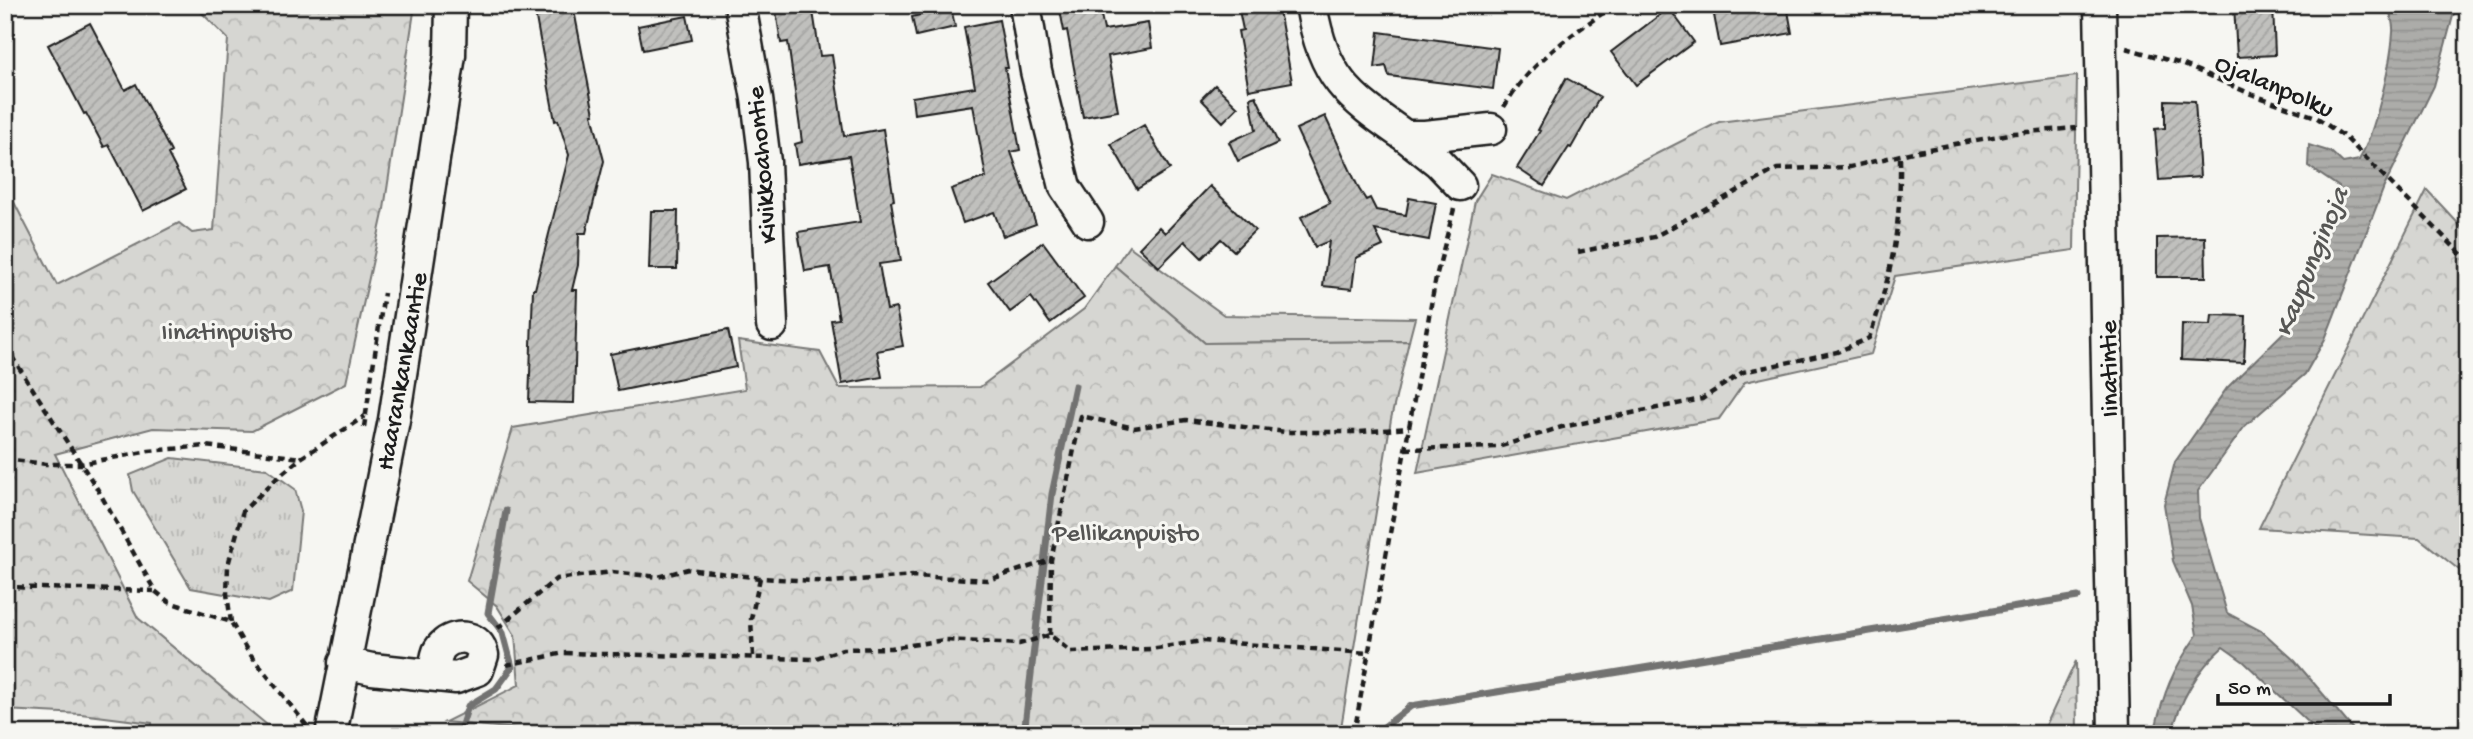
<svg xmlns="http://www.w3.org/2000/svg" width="2473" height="739" font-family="'Gochi Hand',sans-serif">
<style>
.grass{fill:#d6d6d2;stroke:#797977;stroke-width:2}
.forest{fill:url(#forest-crowns);stroke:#797977;stroke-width:2}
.park{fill:url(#park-tufts);stroke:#797977;stroke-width:2}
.water{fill:url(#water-rules);stroke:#727271;stroke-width:2}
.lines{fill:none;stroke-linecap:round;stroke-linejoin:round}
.stream{stroke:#727271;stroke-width:7}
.building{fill:url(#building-hatch);stroke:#1c1c1c;stroke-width:2}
.minor-casing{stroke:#1c1c1c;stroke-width:35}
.path{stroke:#1c1c1c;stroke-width:4.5;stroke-dasharray:7 5;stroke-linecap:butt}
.minor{stroke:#f6f6f2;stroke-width:30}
.labels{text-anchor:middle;stroke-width:6;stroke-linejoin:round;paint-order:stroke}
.street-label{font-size:26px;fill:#1c1c1c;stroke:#f6f6f2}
.park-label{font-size:26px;fill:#545453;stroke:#f6f6f2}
.water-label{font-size:28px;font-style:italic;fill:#565654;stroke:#f6f6f2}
</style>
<defs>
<pattern id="forest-crowns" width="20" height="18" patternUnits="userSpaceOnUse" patternTransform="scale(1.75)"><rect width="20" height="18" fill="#d6d6d2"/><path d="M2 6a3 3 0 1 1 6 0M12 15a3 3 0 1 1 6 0" fill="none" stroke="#b7b7b4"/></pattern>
<pattern id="park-tufts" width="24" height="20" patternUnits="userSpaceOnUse" patternTransform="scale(1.75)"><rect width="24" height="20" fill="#d6d6d2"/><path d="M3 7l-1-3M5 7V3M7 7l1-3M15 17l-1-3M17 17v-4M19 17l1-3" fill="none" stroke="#b7b7b4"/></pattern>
<pattern id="water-rules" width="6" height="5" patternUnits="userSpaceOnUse" patternTransform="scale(1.75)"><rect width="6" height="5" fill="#acaca9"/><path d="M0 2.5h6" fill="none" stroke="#939391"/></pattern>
<pattern id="building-hatch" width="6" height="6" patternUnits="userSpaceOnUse" patternTransform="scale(1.75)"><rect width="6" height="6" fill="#c0c0bd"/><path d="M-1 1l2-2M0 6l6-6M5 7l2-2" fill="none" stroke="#a4a4a2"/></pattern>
</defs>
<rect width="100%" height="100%" fill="#f6f6f2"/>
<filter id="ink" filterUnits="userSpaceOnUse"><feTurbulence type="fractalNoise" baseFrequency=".0143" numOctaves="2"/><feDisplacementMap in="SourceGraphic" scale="14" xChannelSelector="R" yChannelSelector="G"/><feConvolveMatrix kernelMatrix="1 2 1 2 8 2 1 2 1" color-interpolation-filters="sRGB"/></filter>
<g filter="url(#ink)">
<path class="grass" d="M 1129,246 L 1224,315 L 1415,318 L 1409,341 L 1205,343 L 1115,266 Z"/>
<path class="forest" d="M 194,5 L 415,5 L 384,209 L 346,383 L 252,431 L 153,428 L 55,454 L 138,618 L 278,734 L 153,734 L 152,723 L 81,714 L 5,710 L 5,185 L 57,285 L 179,223 L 192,233 L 214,230 L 228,39 Z
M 2077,76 L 2074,250 L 1895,276 L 1871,354 L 1745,382 L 1719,419 L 1417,473 L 1475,201 L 1492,174 L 1566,200 L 1719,122 Z
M 2427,190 L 2468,234 L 2468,577 L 2419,538 L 2259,528 Z
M 1115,266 L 1205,343 L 1409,341 L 1391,419 L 1340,734 L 571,734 L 445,722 L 519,685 L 515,635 L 497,606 L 467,581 L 513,428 L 745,389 L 738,341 L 820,352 L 839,388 L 980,387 L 1084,309 Z
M 2076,661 L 2077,734 L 2042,734 Z"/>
<path class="park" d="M 172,458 L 267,469 L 295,489 L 301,511 L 293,591 L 269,602 L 191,588 L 133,491 L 130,475 Z"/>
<path class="water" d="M 2388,5 L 2456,5 L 2434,86 L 2384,187 L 2325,339 L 2305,374 L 2245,426 L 2198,491 L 2199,518 L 2227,613 L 2263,632 L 2295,661 L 2357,734 L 2321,734 L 2244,662 L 2223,647 C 2198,669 2179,701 2172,734 L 2154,734 C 2164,691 2172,671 2197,635 L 2192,606 L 2173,561 L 2164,504 L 2175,462 L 2227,388 L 2292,324 L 2339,187 L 2308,166 L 2309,145 L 2331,152 L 2343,163 L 2359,160 C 2375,132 2391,65 2393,32 C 2394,24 2390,14 2388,5 Z"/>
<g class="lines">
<path class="stream" d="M 459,734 L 468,706 L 496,689 L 512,667 L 503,633 L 488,613 L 506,511
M 1024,734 L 1052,494 L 1075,386
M 1375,734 L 1411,706 L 2078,597"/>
</g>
<path class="building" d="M 545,5 L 573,5 L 594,114 L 592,114 L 604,161 L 586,233 L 579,233 L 578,265 L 572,290 L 577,290 L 574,403 L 529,402 L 533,289 L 535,289 L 569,155 L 558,120 L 555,121 L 534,7 Z
M 775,5 L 812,5 L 820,56 L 832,55 L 844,136 L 883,129 L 894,200 L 891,201 L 901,261 L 879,264 L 887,310 L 896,308 L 903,346 L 877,351 L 882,377 L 842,384 L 831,320 L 839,319 L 830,267 L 805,271 L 798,232 L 860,222 L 849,156 L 798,164 L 795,144 L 802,142 L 788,42 L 781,43 Z
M 1059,5 L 1099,5 L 1104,30 L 1148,23 L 1152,48 L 1108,56 L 1118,111 L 1083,117 L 1067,30 L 1064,31 Z
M 1238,5 L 1278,5 L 1292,82 L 1249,90 L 1238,31 L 1243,30 Z
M 1740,5 L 1787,5 L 1792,33 L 1720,46 L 1713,10 Z
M 2234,5 L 2273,5 L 2275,55 L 2237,57 Z
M 951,7 L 955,27 L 916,36 L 912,17 Z
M 1669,8 L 1694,42 L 1636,85 L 1611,52 Z
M 687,16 L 692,40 L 643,50 L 638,26 Z
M 999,20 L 1008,68 L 1005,68 L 1020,150 L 1011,152 L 1036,224 L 1003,236 L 994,212 L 963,223 L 951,189 L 986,177 L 973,105 L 914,114 L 912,97 L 975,87 L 964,27 Z
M 90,23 L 125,90 L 136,84 L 171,152 L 168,154 L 186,189 L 143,211 L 109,145 L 104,147 L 86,113 L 84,114 L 48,45 Z
M 1379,32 L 1498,48 L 1493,89 L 1389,76 L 1386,66 L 1375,68 Z
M 1566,78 L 1600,97 L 1571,148 L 1569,147 L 1544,186 L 1517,168 L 1540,131 L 1538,130 Z
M 1215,85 L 1238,107 L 1223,122 L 1201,99 Z
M 1256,96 L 1278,143 L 1238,161 L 1229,142 L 1256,130 L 1250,98 Z
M 2165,100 L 2195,101 L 2200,177 L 2159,180 L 2155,129 L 2165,128 Z
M 1325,116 L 1359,189 L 1366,200 L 1370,198 L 1376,210 L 1406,215 L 1409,198 L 1436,203 L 1429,240 L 1375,230 L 1383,246 L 1356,258 L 1352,289 L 1323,286 L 1329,241 L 1315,247 L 1301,217 L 1330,203 L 1296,129 Z
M 1144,125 L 1170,169 L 1137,189 L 1111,144 Z
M 1210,186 L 1255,230 L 1234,251 L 1221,239 L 1202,258 L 1185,241 L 1159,267 L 1139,248 L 1159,227 L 1165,233 Z
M 651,211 L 678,211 L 677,269 L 649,269 Z
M 2205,237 L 2206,277 L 2157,277 L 2157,238 Z
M 1043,242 L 1084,298 L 1050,323 L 1031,297 L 1010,312 L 988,282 Z
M 2212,315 L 2246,316 L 2244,363 L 2181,360 L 2182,324 L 2211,325 Z
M 728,330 L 736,367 L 618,391 L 610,354 Z"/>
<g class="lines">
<defs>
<path id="minor" d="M 740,5 L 757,99 L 765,162 L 772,325
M 1025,5 L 1036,71 L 1065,187 L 1088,222
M 1311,5 C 1324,78 1346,95 1405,136
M 2100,5 L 2114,734
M 1460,185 L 1438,162 L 1405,136 L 1425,136 L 1491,129
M 344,663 L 372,669 L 456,678 L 478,670 L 483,655 C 482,651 481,647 478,644 C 466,632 444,638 438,652 C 435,660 435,668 436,676
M 331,734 L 394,420 L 450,55 L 451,5"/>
</defs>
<use href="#minor" class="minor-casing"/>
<path class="path" d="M 2126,48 L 2182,64 L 2251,94 L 2316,117 L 2346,138 L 2468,261
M 1504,107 C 1529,63 1573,33 1615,5
M 1578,252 L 1654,237 L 1777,169 L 1850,167 L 1913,152 L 2014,133 L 2077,128
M 5,346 L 98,490 L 155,591 L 169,602 L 231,622 L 247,650 L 307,726
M 364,427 L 384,293
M 1405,449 L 1498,447 L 1562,427 L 1702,399 L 1743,372 L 1837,352 L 1869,338 C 1893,272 1901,225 1900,155
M 5,459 L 46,464 L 81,464 L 149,451 L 206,446 L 301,458
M 5,587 L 154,591
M 231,622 L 227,594 L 228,565 L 243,511 L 278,477 L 301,458 L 365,416
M 498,628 L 556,579 L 612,572 L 658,577 L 688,569 L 760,578 L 832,582 L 914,576 L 988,580 L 1051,560
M 1050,635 L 1051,560 L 1081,416 L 1134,428 L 1186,420 L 1286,432 L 1360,432 L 1409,428
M 753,656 L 751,619 L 760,578
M 506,665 L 564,653 L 813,659 L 843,649 L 891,648 L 945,640 L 1019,644 L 1050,635 L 1071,652 L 1150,649 L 1203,641 L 1368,653
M 1354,734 L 1436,277 L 1454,209"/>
<use href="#minor" class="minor"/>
</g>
</g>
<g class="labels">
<g class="street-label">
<text transform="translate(2275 84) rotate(23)" y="9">Ojalanpolku</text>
<text transform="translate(760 165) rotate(-95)" y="9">Kivikkoahontie</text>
<text transform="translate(2107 369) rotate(-91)" y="9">Iinatintie</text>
<text transform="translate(400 371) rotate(-80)" y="9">Haarankankaantie</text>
</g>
<g class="park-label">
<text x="227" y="339">Iinatinpuisto</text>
<text x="1126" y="540">Pellikanpuisto</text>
</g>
<g class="water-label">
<text transform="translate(2309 261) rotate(-68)" y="10">Kaupunginoja</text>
</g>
</g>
<rect width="2473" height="739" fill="none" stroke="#f6f6f2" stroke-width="28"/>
<rect x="14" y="14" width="2445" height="711" fill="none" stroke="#1c1c1c" stroke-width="2.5" filter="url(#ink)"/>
<path d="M2218 694v10h172v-10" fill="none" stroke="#1c1c1c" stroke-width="3.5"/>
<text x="2228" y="694" font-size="21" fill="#1c1c1c" stroke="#f6f6f2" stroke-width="5" paint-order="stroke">50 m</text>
</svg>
